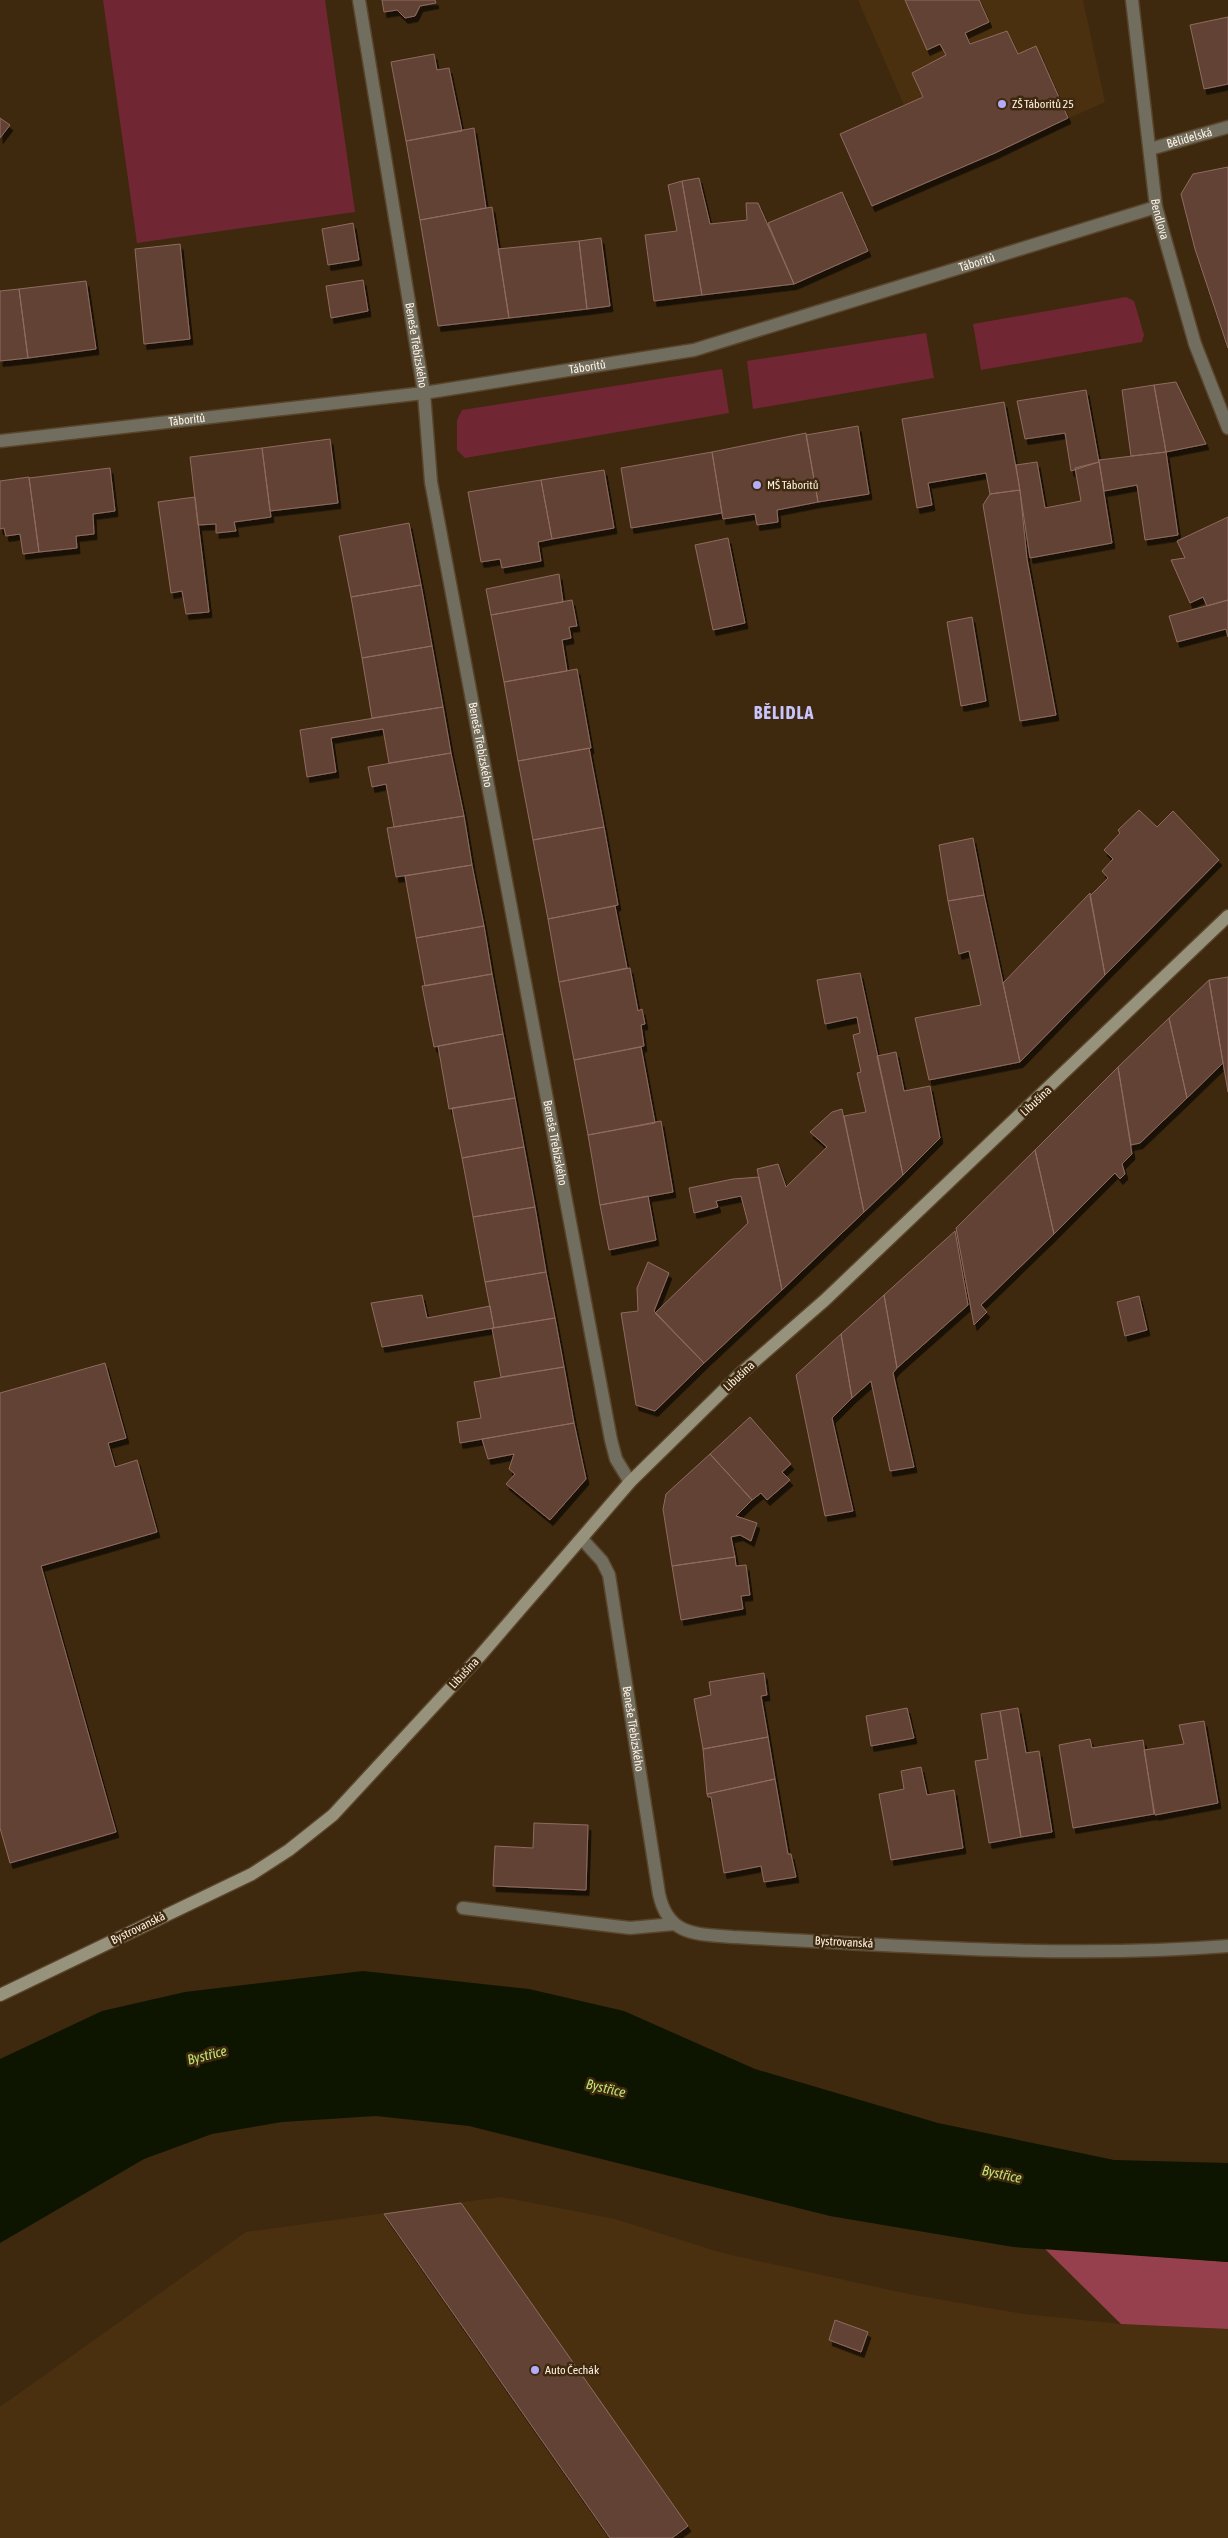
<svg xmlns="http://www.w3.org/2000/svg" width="1228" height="2538" font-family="'Asap Condensed',sans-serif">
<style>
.built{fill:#4a300f}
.green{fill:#712634}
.forest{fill:#96404e}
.water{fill:#0d1500}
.building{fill:#624236;stroke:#8f6b5f;filter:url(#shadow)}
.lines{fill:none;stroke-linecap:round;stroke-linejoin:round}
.street-casing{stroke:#59452c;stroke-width:15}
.secondary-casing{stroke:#59452c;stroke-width:15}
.street{stroke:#716e5f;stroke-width:12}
.secondary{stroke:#97927b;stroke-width:12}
.poi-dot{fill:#b4acf9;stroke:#3e290f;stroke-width:2}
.labels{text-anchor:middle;stroke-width:5;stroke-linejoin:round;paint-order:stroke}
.poi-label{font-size:12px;fill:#fef0e1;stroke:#3e290f;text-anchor:start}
.street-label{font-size:12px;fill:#fef0e1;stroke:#3e290f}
.water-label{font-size:14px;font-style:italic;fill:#bee474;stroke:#3e290f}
.district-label{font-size:18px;font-weight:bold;letter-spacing:1px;fill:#c9c5fe;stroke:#3e290f}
</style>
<defs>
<filter id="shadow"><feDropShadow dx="3" dy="5.5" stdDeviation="0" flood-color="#0009"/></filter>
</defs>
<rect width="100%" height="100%" fill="#3e290f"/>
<path class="built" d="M 858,0 L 1083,0 L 1105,102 L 872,206 L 840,134 L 904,105 Z
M 501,2197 L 615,2219 L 722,2253 L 908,2294 L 1024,2314 L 1121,2324 L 1228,2329 L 1228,2538 L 0,2538 L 0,2407 L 246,2232 Z"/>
<path class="green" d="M 103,0 L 325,0 L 355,212 L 137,243 Z
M 1126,297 L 1134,301 L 1144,335 L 1142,342 L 981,370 L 973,324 Z
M 926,333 L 934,378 L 753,409 L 747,361 Z
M 722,369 L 729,413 L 465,458 L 457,450 L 457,420 L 462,410 Z"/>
<path class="forest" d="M 1044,2248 L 1228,2262 L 1228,2329 L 1121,2324 Z"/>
<path class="water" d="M 363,1971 L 529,1989 L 624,2011 L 755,2069 L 938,2123 L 1114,2160 L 1228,2163 L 1228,2262 L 1013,2247 L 830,2216 L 469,2126 L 376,2116 L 282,2122 L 212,2134 L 144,2159 L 0,2243 L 0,2059 L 102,2011 L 185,1992 Z"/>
<path class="building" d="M 382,0 L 435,0 L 436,3 L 420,6 L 415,16 L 405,18 L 397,10 L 384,12 Z
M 905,0 L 979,0 L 989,22 L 965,33 L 970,44 L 1007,31 L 1018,54 L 1036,46 L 1068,118 L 995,153 L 872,206 L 840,134 L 923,97 L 912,73 L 946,55 L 940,44 L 927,50 Z
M 1228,17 L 1228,84 L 1204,89 L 1190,25 Z
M 434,54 L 437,70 L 449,68 L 462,131 L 406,141 L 391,62 Z
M 0,118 L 10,125 L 0,138 Z
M 474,128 L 486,208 L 420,220 L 406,141 Z
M 1228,167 L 1228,348 L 1195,249 L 1181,194 L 1193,174 Z
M 699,178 L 710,224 L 747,220 L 746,203 L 758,203 L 794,284 L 702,295 L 682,181 Z
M 682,181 L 702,295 L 654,301 L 645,235 L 677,231 L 668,185 Z
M 842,192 L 868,251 L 794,284 L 768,223 Z
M 492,207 L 509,318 L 438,326 L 420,220 Z
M 353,223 L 359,260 L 328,265 L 322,229 Z
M 601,238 L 610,306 L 587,309 L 579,241 Z
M 579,241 L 587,309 L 509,318 L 498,249 Z
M 180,244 L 190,339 L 144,344 L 135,249 Z
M 363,280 L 368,311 L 331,318 L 326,286 Z
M 86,281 L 96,349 L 28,358 L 19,289 Z
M 19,289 L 28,358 L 0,361 L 0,291 Z
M 1176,382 L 1206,444 L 1166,452 L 1154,385 Z
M 1154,385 L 1166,452 L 1131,456 L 1122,390 Z
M 1086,390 L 1099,462 L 1071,471 L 1065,433 L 1025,439 L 1017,401 Z
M 1004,402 L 1020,490 L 990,494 L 986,473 L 928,483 L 932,505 L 917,508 L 902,419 Z
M 858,426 L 869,494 L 818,502 L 806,435 Z
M 806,433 L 818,502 L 777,510 L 778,522 L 757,525 L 755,514 L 723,519 L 712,452 Z
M 330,439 L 338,503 L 270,511 L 262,448 Z
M 262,448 L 271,517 L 234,522 L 236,531 L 216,533 L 216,524 L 198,525 L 190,457 Z
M 712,452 L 722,513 L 631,528 L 621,468 Z
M 1166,452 L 1178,535 L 1145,540 L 1137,485 L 1104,491 L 1099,460 Z
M 1037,462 L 1045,508 L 1081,501 L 1075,468 L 1099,462 L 1112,543 L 1030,558 L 1016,465 Z
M 110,468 L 115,511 L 93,514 L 94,534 L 76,536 L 77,548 L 39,552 L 29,478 Z
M 604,470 L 614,528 L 552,539 L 541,480 Z
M 29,477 L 39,552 L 23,554 L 20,534 L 6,536 L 4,528 L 0,529 L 0,481 Z
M 541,480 L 552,539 L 538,542 L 541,561 L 502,568 L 500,559 L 481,562 L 468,492 Z
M 1020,490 L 1027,559 L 1056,715 L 1020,721 L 983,505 L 990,494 Z
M 195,497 L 209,612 L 186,614 L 182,591 L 171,593 L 158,502 Z
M 1228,517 L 1228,600 L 1207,606 L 1203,597 L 1190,603 L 1171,560 L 1185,558 L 1177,541 Z
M 409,523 L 421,585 L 351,597 L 339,536 Z
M 728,538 L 745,623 L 713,630 L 695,545 Z
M 559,574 L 563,602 L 491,615 L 486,589 Z
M 421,585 L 432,646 L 362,658 L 351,597 Z
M 572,600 L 577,626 L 569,627 L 571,638 L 562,640 L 567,671 L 504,682 L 491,615 Z
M 1228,600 L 1228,637 L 1226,629 L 1177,642 L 1169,616 Z
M 972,617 L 986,701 L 961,706 L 947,622 Z
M 432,646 L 443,707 L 372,718 L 362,658 Z
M 577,669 L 591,748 L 518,761 L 504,682 Z
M 443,707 L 451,753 L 389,763 L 383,729 L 331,738 L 336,772 L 307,777 L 300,730 Z
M 589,748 L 604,827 L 533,840 L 518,761 Z
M 451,753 L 464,816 L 394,827 L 386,784 L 372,787 L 368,767 Z
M 1139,810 L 1157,827 L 1173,811 L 1219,860 L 1105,975 L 1090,896 L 1108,878 L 1102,871 L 1113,859 L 1104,850 L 1120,833 L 1118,830 Z
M 464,816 L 472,865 L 396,877 L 387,828 Z
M 604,827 L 618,905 L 548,919 L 533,840 Z
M 973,838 L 984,895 L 948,901 L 939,845 Z
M 472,865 L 484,926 L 416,938 L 405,876 Z
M 1090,893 L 1105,975 L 1020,1062 L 1003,983 Z
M 984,895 L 1020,1062 L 929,1080 L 915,1018 L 981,1005 L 969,951 L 959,954 L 948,901 Z
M 615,906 L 627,968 L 559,982 L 548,919 Z
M 484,926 L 492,974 L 425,986 L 416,938 Z
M 630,968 L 638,1011 L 642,1009 L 645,1024 L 641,1025 L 644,1046 L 574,1060 L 559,982 Z
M 860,973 L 903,1175 L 864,1212 L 844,1116 L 866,1112 L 857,1073 L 861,1072 L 853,1035 L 860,1033 L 857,1017 L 825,1024 L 817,980 Z
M 492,974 L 503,1034 L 434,1047 L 422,986 Z
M 1228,977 L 1228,1092 L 1209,980 Z
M 1209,980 L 1223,1063 L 1187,1098 L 1169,1018 Z
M 1169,1018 L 1187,1098 L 1140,1143 L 1131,1145 L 1118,1067 Z
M 503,1034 L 515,1098 L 449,1109 L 438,1046 Z
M 641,1047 L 655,1123 L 588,1135 L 574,1060 Z
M 896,1052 L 904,1091 L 930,1086 L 940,1138 L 903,1175 L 877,1056 Z
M 1118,1067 L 1132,1154 L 1122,1164 L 1125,1174 L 1120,1179 L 1115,1173 L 1054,1234 L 1035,1150 Z
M 515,1098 L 524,1147 L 462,1158 L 452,1108 Z
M 842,1109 L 864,1212 L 782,1290 L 757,1169 L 778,1164 L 786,1187 L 827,1147 L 810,1132 L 832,1112 Z
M 661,1121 L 673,1192 L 600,1205 L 588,1135 Z
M 524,1147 L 535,1207 L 473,1217 L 462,1158 Z
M 1035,1150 L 1054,1234 L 981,1305 L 987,1312 L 974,1325 L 956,1228 Z
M 759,1177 L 782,1290 L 704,1363 L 655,1313 L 748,1223 L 741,1196 L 716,1201 L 718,1207 L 694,1213 L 689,1188 L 733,1179 Z
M 648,1196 L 656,1240 L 609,1250 L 600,1205 Z
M 535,1207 L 546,1272 L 485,1282 L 473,1217 Z
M 955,1231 L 968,1305 L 897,1368 L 884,1295 Z
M 648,1262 L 669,1273 L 654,1311 L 704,1363 L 655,1411 L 636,1405 L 621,1313 L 638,1311 L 637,1288 Z
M 546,1272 L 555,1318 L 494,1328 L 485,1282 Z
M 422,1295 L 427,1318 L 490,1306 L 494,1328 L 382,1347 L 371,1303 Z
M 884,1295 L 897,1368 L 893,1373 L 914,1467 L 890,1471 L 871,1381 L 852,1398 L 841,1334 Z
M 1139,1296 L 1147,1330 L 1125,1336 L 1117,1302 Z
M 555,1318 L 564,1367 L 501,1377 L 492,1328 Z
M 841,1334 L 852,1398 L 832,1418 L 853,1511 L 825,1516 L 796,1375 Z
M 105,1363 L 126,1438 L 108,1443 L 115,1467 L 137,1460 L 157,1532 L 41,1566 L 116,1832 L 10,1863 L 0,1828 L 0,1393 Z
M 564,1367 L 574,1423 L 460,1443 L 457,1422 L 481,1418 L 474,1382 Z
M 750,1417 L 791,1464 L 782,1472 L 790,1480 L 767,1500 L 761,1493 L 752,1500 L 710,1454 Z
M 574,1423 L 586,1479 L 550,1520 L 506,1484 L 515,1474 L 509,1469 L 514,1454 L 488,1459 L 482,1439 Z
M 710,1454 L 752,1500 L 736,1516 L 757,1523 L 751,1541 L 740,1535 L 731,1537 L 735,1557 L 672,1566 L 663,1509 L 666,1494 Z
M 735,1557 L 736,1566 L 746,1565 L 750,1595 L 741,1596 L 743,1609 L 681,1620 L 672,1566 Z
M 764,1673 L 767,1695 L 761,1696 L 768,1737 L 703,1749 L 694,1699 L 711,1695 L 709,1682 Z
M 907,1708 L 914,1738 L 871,1746 L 866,1716 Z
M 1018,1708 L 1026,1753 L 1039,1751 L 1052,1832 L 1021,1837 L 1000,1711 Z
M 1000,1711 L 1021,1837 L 989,1843 L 975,1761 L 988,1759 L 981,1714 Z
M 1204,1721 L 1218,1803 L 1155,1815 L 1144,1750 L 1184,1744 L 1179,1725 Z
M 768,1737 L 775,1779 L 707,1794 L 703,1749 Z
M 1090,1739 L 1092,1748 L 1143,1740 L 1154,1814 L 1073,1828 L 1059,1745 Z
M 921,1767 L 927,1795 L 954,1790 L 963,1848 L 891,1860 L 879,1794 L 904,1789 L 901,1771 Z
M 775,1779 L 788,1854 L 791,1854 L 796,1877 L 764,1882 L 761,1866 L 724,1873 L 711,1797 L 708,1797 L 707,1794 Z
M 534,1823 L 588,1825 L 586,1890 L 493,1886 L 495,1846 L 533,1848 Z
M 461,2203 L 688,2526 L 672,2538 L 610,2538 L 384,2214 Z
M 835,2320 L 868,2332 L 861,2352 L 829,2340 Z"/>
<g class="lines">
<defs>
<g id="street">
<path id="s1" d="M 359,0 L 424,393 L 431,482 L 611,1440 L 616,1459 L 630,1482"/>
<path id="s2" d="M 1132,0 L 1156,207 L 1195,344 L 1228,428"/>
<path id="s3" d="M 1150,149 L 1228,127"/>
<path id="s4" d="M 0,441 L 424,393 L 694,350 L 1156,207"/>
<path id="s5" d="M 582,1539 L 602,1561 L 609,1575 L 659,1894 C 668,1936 696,1934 733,1937 C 897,1945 1063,1959 1228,1946"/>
<path d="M 463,1908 L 630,1928 L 674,1924"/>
</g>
<path id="secondary" d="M 0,1995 L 252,1874 L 289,1850 L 333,1815 L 479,1657 L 630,1482 L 740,1374 L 825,1300 L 1228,916"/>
</defs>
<use href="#street" class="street-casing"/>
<use href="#secondary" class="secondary-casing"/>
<use href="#street" class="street"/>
<use href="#secondary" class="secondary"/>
</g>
<g class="poi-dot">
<circle cx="1002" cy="104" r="5"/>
<circle cx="757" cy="485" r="5"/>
<circle cx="535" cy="2370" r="5"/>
</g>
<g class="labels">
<g class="poi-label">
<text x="1012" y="108">ZŠ Táboritů 25</text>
<text x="767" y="489">MŠ Táboritů</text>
<text x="545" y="2374">Auto Čechák</text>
</g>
<g class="street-label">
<text dy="4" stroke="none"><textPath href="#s3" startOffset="41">Bělidelská</textPath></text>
<text dy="4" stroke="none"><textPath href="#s2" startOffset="221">Bendlova</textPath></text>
<text dy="4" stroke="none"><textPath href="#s4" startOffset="996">Táboritů</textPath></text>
<text dy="4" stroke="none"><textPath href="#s1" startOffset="350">Beneše Třebízského</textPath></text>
<text dy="4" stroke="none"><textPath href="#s4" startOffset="592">Táboritů</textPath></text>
<text dy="4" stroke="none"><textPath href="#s4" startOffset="188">Táboritů</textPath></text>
<text dy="4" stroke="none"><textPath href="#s1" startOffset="755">Beneše Třebízského</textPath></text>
<text transform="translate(1036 1101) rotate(-43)" y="4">Libušina</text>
<text dy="4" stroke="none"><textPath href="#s1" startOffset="1160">Beneše Třebízského</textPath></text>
<text transform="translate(739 1376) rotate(-43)" y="4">Libušina</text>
<text transform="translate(464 1673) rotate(-47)" y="4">Libušina</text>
<text dy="4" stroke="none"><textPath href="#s5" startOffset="201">Beneše Třebízského</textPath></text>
<text transform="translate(138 1928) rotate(-26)" y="4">Bystrovanská</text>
<text transform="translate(844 1942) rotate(3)" y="4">Bystrovanská</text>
</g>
<g class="water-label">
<text transform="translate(207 2055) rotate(-14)" y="5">Bystřice</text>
<text transform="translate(606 2088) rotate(13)" y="5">Bystřice</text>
<text transform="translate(1002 2174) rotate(12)" y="5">Bystřice</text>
</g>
<g class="district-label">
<text x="784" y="719">BĚLIDLA</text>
</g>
</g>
</svg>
